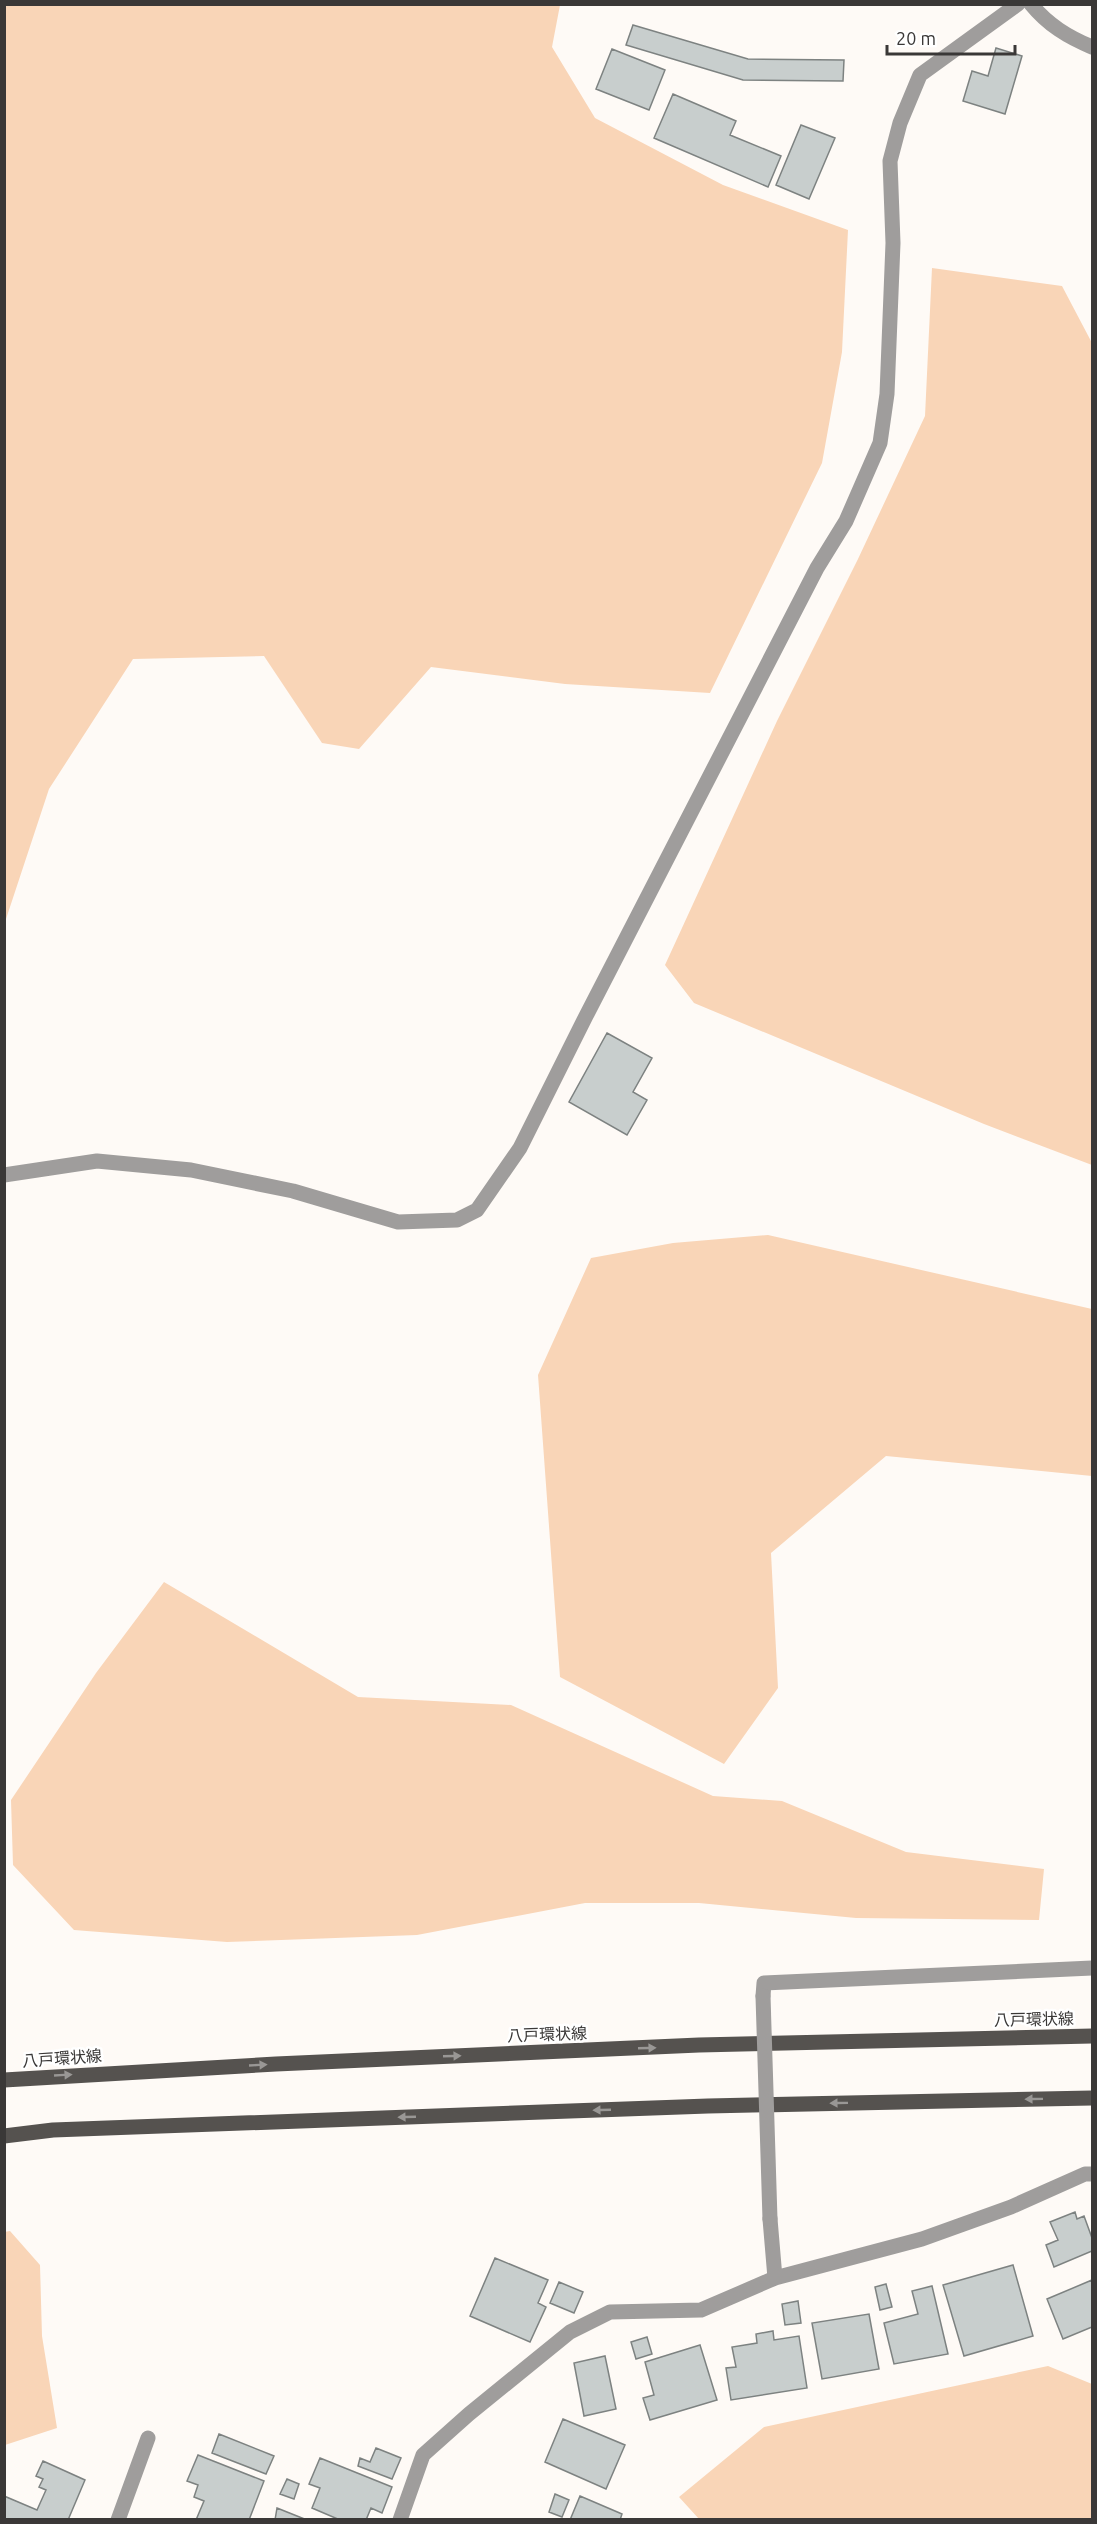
<svg xmlns="http://www.w3.org/2000/svg" width="1097" height="2524" font-family="Ubuntu,'Noto Sans JP',sans-serif">
<style>
.green{fill:#f9d5b7}
.building{fill:#c8cecd;stroke:#7d8281;stroke-width:1.5}
.lines{fill:none;stroke-linecap:round;stroke-linejoin:round}
.minor{stroke:#9f9d9c;stroke-width:15}
.major{stroke:#55524f;stroke-width:15}
.minor-bridge{stroke:#9f9d9c;stroke-width:15}
.oneway{fill:#999795}
.labels{text-anchor:middle;stroke-width:5;stroke-linejoin:round;paint-order:stroke}
.street-label{font-size:16px;fill:#3a3837;stroke:#fff}
</style>
<rect width="100%" height="100%" fill="#fefaf6"/>
<path class="green" d="M 5,4 L 560,5 L 552,47 L 595,118 L 723,185 L 848,230 L 842,352 L 822,463 L 710,693 L 565,684 L 431,667 L 359,749 L 322,743 L 264,656 L 133,659 L 49,789 L 5,922 Z
M 932,268 L 1062,286 L 1092,343 L 1092,1165 L 984,1124 L 694,1003 L 665,965 L 777,721 L 858,559 L 925,416 Z
M 768,1235 L 1092,1309 L 1092,1476 L 886,1456 L 771,1553 L 778,1688 L 724,1764 L 560,1677 L 538,1375 L 591,1258 L 673,1243 Z
M 164,1582 L 358,1697 L 511,1705 L 713,1796 L 782,1801 L 906,1852 L 1044,1869 L 1039,1920 L 856,1918 L 699,1903 L 585,1903 L 417,1935 L 227,1942 L 74,1930 L 13,1865 L 11,1800 L 96,1673 Z
M 10,2231 L 40,2265 L 42,2336 L 57,2428 L 5,2445 L 4,2232 Z
M 1048,2366 L 1092,2384 L 1092,2519 L 699,2519 L 679,2497 L 764,2427 Z"/>
<path class="building" d="M 633,25 L 748,59 L 844,60 L 843,81 L 743,80 L 626,45 Z
M 996,48 L 1022,56 L 1005,114 L 963,101 L 972,71 L 988,76 Z
M 612,49 L 665,70 L 649,110 L 596,89 Z
M 673,94 L 736,121 L 730,135 L 781,156 L 768,187 L 654,138 Z
M 801,125 L 835,138 L 809,199 L 776,185 Z
M 607,1033 L 652,1058 L 633,1092 L 647,1100 L 627,1135 L 569,1102 Z
M 1075,2212 L 1077,2219 L 1084,2216 L 1092,2238 L 1092,2251 L 1054,2267 L 1046,2245 L 1058,2240 L 1050,2222 Z
M 495,2258 L 548,2280 L 538,2303 L 546,2307 L 530,2342 L 470,2316 Z
M 1013,2265 L 1033,2336 L 964,2356 L 943,2285 Z
M 1092,2280 L 1092,2327 L 1063,2339 L 1047,2299 Z
M 559,2282 L 583,2292 L 574,2313 L 550,2303 Z
M 886,2284 L 892,2307 L 880,2310 L 875,2287 Z
M 932,2286 L 948,2354 L 894,2364 L 884,2323 L 918,2314 L 912,2291 Z
M 798,2301 L 801,2323 L 785,2325 L 782,2304 Z
M 869,2314 L 879,2369 L 822,2379 L 812,2323 Z
M 773,2331 L 774,2340 L 799,2336 L 807,2388 L 731,2400 L 726,2368 L 736,2367 L 732,2347 L 757,2343 L 756,2334 Z
M 647,2337 L 652,2354 L 636,2359 L 631,2342 Z
M 700,2345 L 717,2400 L 650,2420 L 643,2398 L 654,2395 L 645,2362 Z
M 605,2356 L 616,2409 L 584,2416 L 574,2363 Z
M 563,2419 L 625,2445 L 606,2489 L 545,2462 Z
M 219,2434 L 274,2456 L 266,2474 L 212,2453 Z
M 376,2448 L 401,2458 L 392,2479 L 358,2466 L 360,2458 L 370,2462 Z
M 198,2455 L 264,2481 L 249,2520 L 196,2520 L 204,2501 L 194,2497 L 198,2485 L 187,2481 Z
M 320,2458 L 392,2487 L 382,2513 L 371,2508 L 366,2520 L 340,2520 L 312,2508 L 320,2488 L 309,2484 Z
M 43,2461 L 85,2480 L 68,2520 L 4,2520 L 4,2496 L 37,2510 L 46,2490 L 39,2487 L 43,2479 L 36,2476 Z
M 287,2479 L 299,2484 L 294,2499 L 280,2494 Z
M 555,2494 L 569,2500 L 562,2517 L 549,2512 Z
M 580,2496 L 622,2514 L 620,2520 L 570,2520 Z
M 277,2508 L 307,2520 L 275,2520 Z"/>
<g class="lines">
<path class="minor" d="M 1031,4 C 1048,25 1068,37 1092,47
M 4,1175 L 97,1161 L 191,1170 L 293,1191 L 398,1222 L 457,1220 L 477,1210 L 520,1148 L 586,1016 L 817,568 L 846,521 L 880,443 L 887,394 L 893,243 L 890,161 L 900,123 L 920,75 L 1018,4
M 763,1996 L 764,1983 L 1092,1968
M 770,2219 L 775,2278
M 118,2520 L 148,2438
M 400,2520 L 423,2455 L 469,2414 L 570,2332 L 610,2312 L 701,2310 L 775,2278 L 922,2239 L 1011,2207 L 1085,2174 L 1092,2174"/>
<path class="major" d="M 4,2080 L 276,2064 L 699,2045 L 1092,2036
M 4,2136 L 53,2130 L 708,2106 L 1092,2098"/>
<path class="minor-bridge" d="M 763,1996 L 770,2219"/>
</g>
<defs><path id="oneway-solid" d="M-6-.8H1V-3.2L6.5 0L1 3.2V.8H-6Z" transform="scale(1.5)"/></defs>
<g class="oneway">
<use href="#oneway-solid" transform="translate(647 2048) rotate(-2)"/>
<use href="#oneway-solid" transform="translate(452 2056) rotate(-2)"/>
<use href="#oneway-solid" transform="translate(258 2065) rotate(-3)"/>
<use href="#oneway-solid" transform="translate(63 2075) rotate(-3)"/>
<use href="#oneway-solid" transform="translate(1034 2099) rotate(179)"/>
<use href="#oneway-solid" transform="translate(839 2103) rotate(179)"/>
<use href="#oneway-solid" transform="translate(602 2110) rotate(178)"/>
<use href="#oneway-solid" transform="translate(407 2117) rotate(178)"/>
</g>
<g class="labels">
<g class="street-label">
<text transform="translate(1034 2019) rotate(-1)" y="6">八戸環状線</text>
<text transform="translate(547 2034) rotate(-2)" y="6">八戸環状線</text>
<text transform="translate(62 2058) rotate(-4)" y="6">八戸環状線</text>
</g>
</g>
<rect width="1097" height="2524" fill="none" stroke="#3a3837" stroke-width="12"/>
<path d="M887 45v9h128v-9" fill="none" stroke="#3a3837" stroke-width="3"/>
<text x="896" y="45" font-size="18" fill="#3a3837" stroke="#ffffff" stroke-width="4.5" paint-order="stroke">20 m</text>
</svg>
